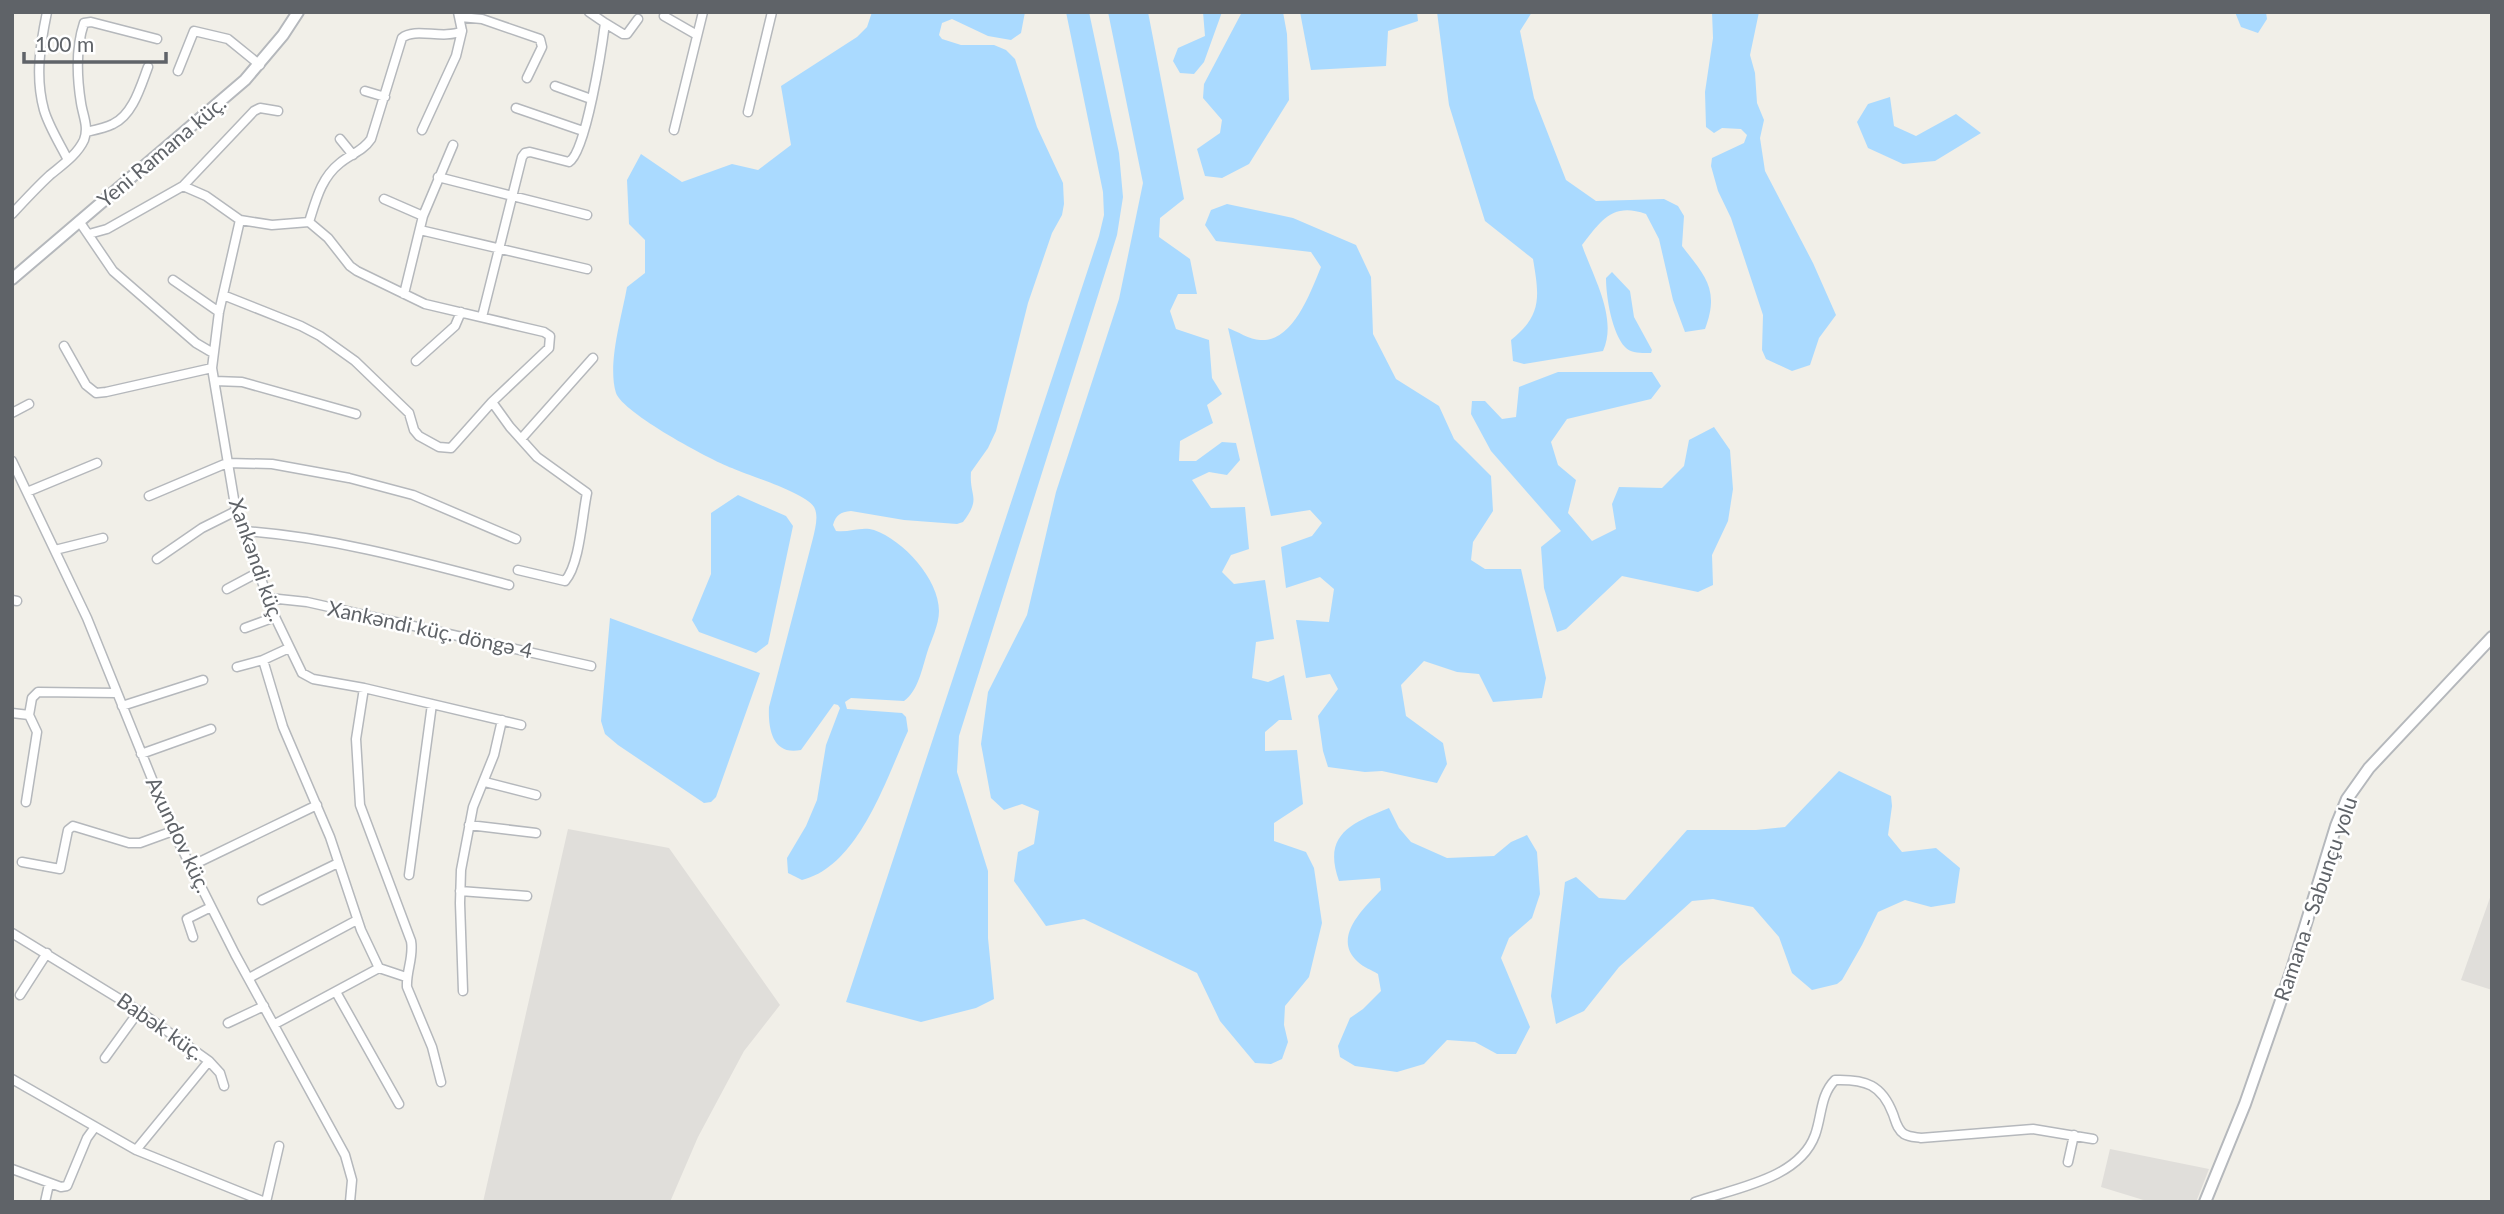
<svg xmlns="http://www.w3.org/2000/svg" width="2504" height="1214" font-family="Lato,sans-serif">
<style>
.industrial{fill:#e0deda}
.water{fill:#aadaff}
.lines{fill:none;stroke-linecap:round;stroke-linejoin:round}
.minor-casing{stroke:#b5b8bc;stroke-width:11}
.tertiary-casing{stroke:#b5b8bc;stroke-width:14}
.minor{stroke:#fff;stroke-width:8}
.tertiary{stroke:#fff;stroke-width:10}
.labels{text-anchor:middle;stroke-width:5;stroke-linejoin:round;paint-order:stroke}
.street-label{font-size:21px;fill:#5f6368;stroke:#fff}
</style>
<rect width="100%" height="100%" fill="#f1efe8"/>
<path class="industrial" d="M 568,829 L 669,848 L 780,1005 L 744,1051 L 698,1137 L 670,1202 L 483,1202 Z
M 2492,892 L 2492,990 L 2461,980 Z
M 2110,1149 L 2209,1169 L 2196,1202 L 2150,1202 L 2101,1187 Z"/>
<path class="water" d="M 872,12 L 1025,12 L 1021,33 L 1011,40 L 988,36 L 952,19 L 942,23 L 939,35 L 942,39 L 961,45 L 994,45 L 1006,50 L 1015,59 L 1037,127 L 1063,183 L 1064,204 L 1062,215 L 1052,233 L 1028,303 L 996,431 L 988,448 L 971,472 C 969,497 982,497 963,522 L 957,524 L 904,520 L 851,511 C 840,512 836,515 833,525 L 836,531 C 849,533 861,526 874,530 C 903,540 939,579 939,611 C 939,625 931,640 927,653 C 922,669 918,691 904,701 L 851,698 L 845,702 L 847,709 L 902,713 L 906,717 L 908,731 C 886,779 859,866 802,880 L 788,873 L 787,858 L 806,826 L 817,800 L 826,745 L 840,708 L 838,705 L 834,704 L 801,750 C 772,756 768,728 769,707 L 813,538 C 815,529 819,516 814,507 C 804,492 749,476 732,468 C 710,460 623,413 616,393 C 607,364 622,316 627,287 L 645,273 L 645,240 L 629,224 L 627,180 L 641,154 L 682,182 L 732,164 L 758,170 L 791,145 L 781,86 L 857,37 L 867,27 Z
M 1066,12 L 1089,12 L 1119,153 L 1123,197 L 1117,235 L 959,736 L 957,772 L 988,871 L 988,938 L 994,999 L 976,1008 L 921,1022 L 846,1002 L 1099,236 L 1104,215 L 1103,192 Z
M 1108,12 L 1148,12 L 1184,199 L 1160,218 L 1159,237 L 1190,259 L 1197,294 L 1178,294 L 1170,311 L 1176,329 L 1209,340 L 1212,378 L 1222,394 L 1207,405 L 1213,423 L 1180,441 L 1179,461 L 1196,461 L 1222,442 L 1236,443 L 1240,460 L 1227,475 L 1209,472 L 1192,480 L 1211,508 L 1245,507 L 1249,549 L 1231,555 L 1222,572 L 1234,584 L 1265,580 L 1274,639 L 1256,642 L 1252,678 L 1268,682 L 1284,675 L 1292,720 L 1279,720 L 1265,732 L 1265,751 L 1297,750 L 1303,804 L 1274,823 L 1274,841 L 1306,852 L 1314,868 L 1322,923 L 1309,977 L 1285,1006 L 1284,1025 L 1288,1042 L 1282,1059 L 1271,1064 L 1255,1063 L 1220,1021 L 1197,973 L 1084,919 L 1046,926 L 1014,881 L 1018,852 L 1034,844 L 1039,811 L 1022,804 L 1004,810 L 991,798 L 981,744 L 988,692 L 1027,615 L 1056,492 L 1119,299 L 1143,183 Z
M 1203,12 L 1222,12 L 1204,62 L 1194,74 L 1180,73 L 1173,61 L 1178,48 L 1205,36 Z
M 1242,12 L 1283,12 L 1287,34 L 1289,100 L 1249,164 L 1222,178 L 1205,176 L 1197,149 L 1220,133 L 1222,120 L 1203,98 L 1204,84 Z
M 1300,12 L 1417,12 L 1418,21 L 1388,31 L 1386,66 L 1311,70 Z
M 1437,12 L 1532,12 L 1520,31 L 1534,98 L 1566,180 L 1596,201 L 1664,199 L 1678,206 L 1684,216 L 1682,246 C 1705,276 1720,289 1705,329 L 1685,332 L 1673,300 L 1659,239 L 1646,214 C 1612,202 1601,221 1582,245 C 1593,277 1618,318 1603,351 L 1524,364 L 1513,361 L 1511,340 C 1543,315 1539,295 1533,259 L 1485,221 L 1449,105 Z
M 1712,12 L 1759,12 L 1750,55 L 1755,73 L 1757,103 L 1764,120 L 1760,138 L 1765,171 L 1813,263 L 1836,315 L 1819,338 L 1810,365 L 1792,371 L 1766,359 L 1762,350 L 1763,315 L 1731,218 L 1718,191 L 1711,166 L 1712,158 L 1744,143 L 1747,135 L 1741,129 L 1722,128 L 1714,133 L 1706,127 L 1705,92 L 1713,38 Z
M 2235,12 L 2266,12 L 2267,19 L 2258,33 L 2241,27 Z
M 1890,97 L 1894,126 L 1916,136 L 1956,114 L 1981,133 L 1935,161 L 1903,164 L 1868,148 L 1857,122 L 1868,104 Z
M 1227,204 L 1293,218 L 1356,245 L 1371,277 L 1373,334 L 1396,379 L 1439,406 L 1454,439 L 1491,476 L 1493,511 L 1473,542 L 1471,560 L 1485,569 L 1521,569 L 1546,678 L 1542,698 L 1493,702 L 1479,674 L 1457,672 L 1424,661 L 1401,685 L 1406,716 L 1443,743 L 1447,764 L 1437,783 L 1382,771 L 1365,772 L 1328,767 L 1323,751 L 1318,716 L 1338,689 L 1330,674 L 1306,678 L 1296,620 L 1329,622 L 1334,589 L 1320,577 L 1286,588 L 1281,547 L 1312,536 L 1322,523 L 1310,510 L 1271,516 L 1228,328 C 1237,331 1250,340 1260,340 C 1293,343 1311,291 1321,267 L 1311,252 L 1216,241 L 1205,225 L 1211,210 Z
M 1612,272 L 1630,291 L 1634,317 L 1652,350 L 1651,353 C 1643,353 1631,354 1625,347 C 1612,333 1606,297 1606,278 Z
M 1558,372 L 1652,372 L 1661,386 L 1651,399 L 1567,419 L 1551,442 L 1558,465 L 1576,480 L 1568,513 L 1592,541 L 1616,529 L 1612,504 L 1619,487 L 1662,488 L 1684,466 L 1689,440 L 1714,427 L 1730,450 L 1733,489 L 1728,521 L 1712,555 L 1713,585 L 1698,592 L 1622,576 L 1566,629 L 1557,632 L 1544,588 L 1541,547 L 1561,531 L 1491,451 L 1471,414 L 1472,401 L 1485,401 L 1502,419 L 1516,417 L 1519,387 Z
M 738,495 L 786,516 L 793,526 L 768,644 L 756,653 L 699,632 L 692,620 L 711,574 L 711,513 Z
M 610,618 L 760,673 L 716,797 L 711,802 L 704,803 L 618,745 L 605,734 L 601,721 Z
M 1839,771 L 1891,796 L 1892,806 L 1888,835 L 1902,852 L 1936,848 L 1960,868 L 1955,903 L 1931,907 L 1905,900 L 1878,912 L 1862,945 L 1842,980 L 1837,984 L 1812,990 L 1792,973 L 1779,937 L 1753,907 L 1713,899 L 1692,901 L 1619,967 L 1584,1011 L 1556,1024 L 1551,996 L 1565,882 L 1576,877 L 1599,898 L 1625,900 L 1687,830 L 1756,830 L 1785,827 Z
M 1389,808 L 1399,828 L 1411,842 L 1447,858 L 1494,856 L 1511,842 L 1527,835 L 1537,852 L 1540,894 L 1532,918 L 1509,938 L 1501,958 L 1530,1027 L 1516,1054 L 1497,1054 L 1475,1042 L 1447,1040 L 1424,1064 L 1397,1072 L 1355,1066 L 1340,1057 L 1338,1046 L 1350,1018 L 1363,1009 L 1381,991 L 1378,974 C 1372,970 1363,967 1358,962 C 1331,938 1364,908 1381,890 L 1380,878 L 1339,881 C 1322,834 1352,823 1389,808 Z"/>
<g class="lines">
<defs>
<path id="minor" d="M 47,12 C 40,46 35,77 44,110 C 49,127 60,144 68,160
M 664,16 L 697,35
M 460,17 L 482,19 L 540,39 L 542,47 L 527,78
M 605,23 L 623,34 L 627,34 L 638,19
M 178,71 L 194,31 L 228,39 L 260,65
M 555,86 L 591,99
M 365,91 L 385,97
M 516,108 L 583,131
M 748,112 L 772,12
M 422,130 L 456,56 L 462,31
M 674,130 L 703,12
M 86,132 C 95,130 105,128 113,124 C 133,115 141,85 148,67
M 340,139 L 353,155
M 438,177 L 587,215
M 183,186 L 206,196 L 240,220 L 272,225 L 309,222 C 316,200 321,178 340,163 C 351,154 363,151 371,139 L 402,38 C 415,27 443,40 462,31 L 458,12
M 384,199 L 423,216
M 12,214 C 24,201 37,187 50,175 C 62,165 77,155 84,140 C 89,127 83,116 81,103 C 77,78 76,47 84,23 L 91,22 L 157,39
M 240,220 L 219,312 L 212,368 L 236,511 L 275,617 L 302,673 L 313,679 L 364,688 L 521,725
M 79,221 L 113,271 L 196,343 L 213,353
M 420,230 L 587,269
M 89,234 L 107,229 L 183,186 L 254,111 L 260,108 L 278,111
M 173,280 L 219,312
M 404,294 L 423,216 L 453,145
M 223,295 L 301,326 L 320,336 L 355,361 L 409,413 L 414,430 L 419,436 L 439,447 L 451,448 L 492,402 L 549,348 L 550,336 L 544,332 L 425,304 L 357,271 L 350,266 L 328,238 L 309,222
M 482,317 L 522,157 L 525,153 L 530,152 L 569,162 C 586,152 602,47 605,23 L 589,12
M 64,346 L 86,385 L 96,393 L 106,392 L 212,368
M 416,361 L 455,326 L 461,312
M 215,381 L 242,382 L 356,414
M 492,402 L 510,427 L 537,457 L 587,493 C 582,516 580,564 565,581 L 518,570
M 12,413 L 29,404
M 521,439 L 593,358
M 12,461 L 87,618 L 173,831 L 235,954 L 345,1155 L 352,1180 L 350,1202
M 27,492 L 97,463
M 149,496 L 227,463 L 272,464 L 349,478 L 413,495 L 516,539
M 243,531 C 333,537 422,562 509,585
M 55,550 L 103,538
M 157,559 L 202,528 L 236,511
M 227,589 L 259,572
M 269,598 L 307,602 L 591,666
M 12,600 L 17,601
M 245,628 L 275,617
M 289,648 L 263,660 L 283,727 L 330,837 L 361,930 L 379,968 L 406,977
M 237,667 L 263,660
M 364,688 L 356,739 L 360,805 L 411,941 C 414,957 406,971 407,987 L 432,1047 L 441,1082
M 122,706 L 203,680
M 12,713 L 29,715 L 32,698 L 38,692 L 116,693
M 141,754 L 211,729
M 485,782 L 536,795
M 26,802 L 37,732 L 29,715
M 469,825 L 536,833
M 22,862 L 60,869 L 68,830 L 73,826 L 129,843 L 140,843 L 173,831
M 191,866 L 317,805
M 409,875 L 432,704
M 460,891 L 527,896
M 262,900 L 338,863
M 12,933 L 139,1011 L 209,1061 L 136,1150
M 193,937 L 187,919 L 211,907
M 249,978 L 357,920
M 463,991 L 460,903 L 461,870 L 473,807 L 494,755 L 502,720
M 336,992 L 399,1104
M 20,995 L 47,953
M 228,1023 L 264,1006
M 275,1024 L 379,968
M 105,1058 L 139,1011
M 209,1061 L 220,1073 L 224,1086
M 12,1079 L 136,1150 L 265,1202
M 2068,1162 L 2074,1135
M 12,1169 L 61,1187 L 67,1186 L 87,1138 L 95,1127
M 45,1202 L 49,1184
M 266,1202 L 279,1146
M 1695,1202 C 1735,1188 1799,1179 1815,1135 C 1822,1116 1820,1095 1835,1080 C 1866,1079 1882,1085 1893,1114 C 1896,1122 1897,1129 1904,1134 C 1909,1137 1915,1137 1921,1138 L 2033,1129 L 2093,1139"/>
<path id="tertiary" d="M 12,279 L 245,80 L 283,35 L 298,12
M 2205,1202 L 2245,1104 L 2292,969 L 2336,826 L 2347,799 L 2369,768 L 2492,637"/>
</defs>
<use href="#minor" class="minor-casing"/>
<use href="#tertiary" class="tertiary-casing"/>
<use href="#minor" class="minor"/>
<use href="#tertiary" class="tertiary"/>
</g>
<g class="labels">
<g class="street-label">
<text transform="translate(162 152) rotate(-40)" y="7">Yeni Ramana küç.</text>
<text transform="translate(256 560) rotate(71)" y="7">Xankəndi küç.</text>
<text transform="translate(430 630) rotate(12)" y="7">Xankəndi küç. döngə 4</text>
<text transform="translate(178 835) rotate(65)" y="7">Axundov küç.</text>
<text transform="translate(2316 899) rotate(-71)" y="7">Ramana - Sabunçu yolu</text>
<text transform="translate(160 1027) rotate(35)" y="7">Babək küç.</text>
</g>
</g>
<rect width="2504" height="1214" fill="none" stroke="#5f6368" stroke-width="28"/>
<path d="M24 52v10h142v-10" fill="none" stroke="#5f6368" stroke-width="3.5"/>
<text x="35" y="52" font-size="21" fill="#5f6368" stroke="#ffffff" stroke-width="5" paint-order="stroke">100 m</text>
</svg>
